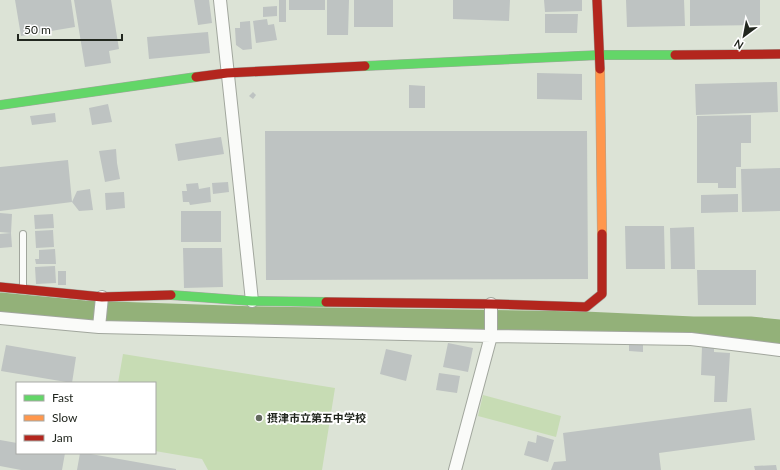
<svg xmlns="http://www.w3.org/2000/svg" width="780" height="470" font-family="Lato,'Noto Sans JP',sans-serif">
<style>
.park{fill:#c7dcb4}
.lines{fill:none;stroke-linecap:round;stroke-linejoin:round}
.river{stroke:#93b179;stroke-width:25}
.building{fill:#bec3c2}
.lane-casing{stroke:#a1a69d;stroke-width:8}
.street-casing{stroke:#a1a69d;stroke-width:14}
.fast-casing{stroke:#a1a69d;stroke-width:10}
.slow-casing{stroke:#a1a69d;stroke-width:10}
.jam-casing{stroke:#a1a69d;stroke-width:10}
.lane{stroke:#fafbf9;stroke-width:6}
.street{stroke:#fafbf9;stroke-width:12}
.fast{stroke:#63d668;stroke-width:9}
.slow{stroke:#ff974d;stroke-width:9}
.jam{stroke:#b3261e;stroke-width:9}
.poi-dot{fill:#63695f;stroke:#fff;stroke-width:1.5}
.labels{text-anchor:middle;stroke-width:4;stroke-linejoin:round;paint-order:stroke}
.poi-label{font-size:11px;font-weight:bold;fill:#22271f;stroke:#fff;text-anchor:start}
</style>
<rect width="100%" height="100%" fill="#dce3d6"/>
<path class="park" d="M 123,354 L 335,388 L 322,470 L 208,470 L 202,459 L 155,451 L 155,383 L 118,383 Z
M 483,395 L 561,416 L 556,437 L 478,416 Z"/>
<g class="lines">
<path class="river" d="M 0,305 L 84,313 L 258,319 L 584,324 L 693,329 L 750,329 L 780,332"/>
</g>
<path class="building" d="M 15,0 L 71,0 L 75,27 L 21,36 Z
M 74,0 L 111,0 L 119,49 L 109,51 L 111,63 L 85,67 Z
M 194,0 L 209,0 L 212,23 L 198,25 Z
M 279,0 L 286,0 L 286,22 L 279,22 Z
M 289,0 L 325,0 L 325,10 L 289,10 Z
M 327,0 L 349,0 L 348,35 L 327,35 Z
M 354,0 L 393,0 L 393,27 L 354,27 Z
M 453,0 L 510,0 L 509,21 L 453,19 Z
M 544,0 L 582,0 L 582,11 L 545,12 Z
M 626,0 L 684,0 L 685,26 L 627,27 Z
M 690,0 L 760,0 L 760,25 L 690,26 Z
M 277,6 L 277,16 L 263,17 L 263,7 Z
M 545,14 L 578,14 L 577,33 L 545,33 Z
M 267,19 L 268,25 L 274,24 L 277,40 L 256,43 L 253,21 Z
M 250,21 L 252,49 L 243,50 L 236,45 L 235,28 L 240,28 L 240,22 Z
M 208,32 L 210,53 L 149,59 L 147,37 Z
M 537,73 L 582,74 L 582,100 L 537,99 Z
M 777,82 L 778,112 L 696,115 L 695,84 Z
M 409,85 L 425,86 L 425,108 L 409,108 Z
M 253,92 L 256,95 L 253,99 L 249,96 Z
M 108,104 L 112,122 L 92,125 L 89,108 Z
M 55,113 L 56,122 L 32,125 L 30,116 Z
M 751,115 L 751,143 L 741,143 L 741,167 L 736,167 L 736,188 L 718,188 L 718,183 L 697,183 L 697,116 Z
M 265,131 L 587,131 L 588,279 L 266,280 Z
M 221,137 L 224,154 L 178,161 L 175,144 Z
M 116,149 L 117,163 L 120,179 L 105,182 L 99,151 Z
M 68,160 L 72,202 L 0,211 L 0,167 Z
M 780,168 L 780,211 L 742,212 L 741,169 Z
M 228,182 L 229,192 L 213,194 L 212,183 Z
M 198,183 L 199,189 L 210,187 L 211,202 L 190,205 L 189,202 L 183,202 L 182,191 L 187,191 L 186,184 Z
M 90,189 L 93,210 L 79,211 L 72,202 L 77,191 Z
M 124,192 L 125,208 L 106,210 L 105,193 Z
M 738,194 L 738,212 L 701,213 L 701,195 Z
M 181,211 L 221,211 L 221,242 L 181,242 Z
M 0,213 L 12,214 L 11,233 L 0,232 Z
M 53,214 L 54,228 L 35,229 L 34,215 Z
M 625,226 L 664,226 L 665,269 L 626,269 Z
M 694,227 L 695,269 L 671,269 L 670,228 Z
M 53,230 L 54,247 L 36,248 L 35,231 Z
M 11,233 L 12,247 L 0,248 L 0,234 Z
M 183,248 L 222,248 L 223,287 L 184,288 Z
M 55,249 L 56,264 L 36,264 L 35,259 L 39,259 L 39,250 Z
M 55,266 L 56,283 L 36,284 L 35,267 Z
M 697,270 L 756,270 L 756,305 L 698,305 Z
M 58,271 L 66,271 L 66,285 L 58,285 Z
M 448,343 L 473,348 L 468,372 L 443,367 Z
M 629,343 L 643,344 L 643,352 L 629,351 Z
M 6,345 L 76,357 L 72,383 L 1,371 Z
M 702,346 L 714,347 L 714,352 L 730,353 L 727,402 L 714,402 L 715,376 L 701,375 Z
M 386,349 L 412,355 L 406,381 L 380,374 Z
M 439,373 L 460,376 L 457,393 L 436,390 Z
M 751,408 L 755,440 L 659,453 L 661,470 L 551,470 L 554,462 L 566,461 L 563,433 Z
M 537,435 L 554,440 L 548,462 L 524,455 L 528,441 L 536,443 Z
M 0,440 L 17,443 L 17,453 L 65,453 L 62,470 L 21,470 L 0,466 Z
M 80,453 L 85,453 L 176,469 L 176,470 L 77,470 Z
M 776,465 L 777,470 L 755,470 L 754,466 Z"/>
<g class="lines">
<defs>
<path id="lane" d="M 23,288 L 23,234"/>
<path id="street" d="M 220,0 L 252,301
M 0,318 L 99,327 L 491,336 L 691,339 L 780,350
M 99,327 L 102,297
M 455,470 L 491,336 L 491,304"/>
<path id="fast" d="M 365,66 L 600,55 L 675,55
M 0,105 L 196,77
M 171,295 L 252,301 L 326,302"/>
<path id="slow" d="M 600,69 L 602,234"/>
<path id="jam" d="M 597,0 L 600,69
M 675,55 L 780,54
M 196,77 L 227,73 L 365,66
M 0,287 L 102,297 L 171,295
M 326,302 L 491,304 L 586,307 L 602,294 L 602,234"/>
</defs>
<use href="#lane" class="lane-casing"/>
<use href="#street" class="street-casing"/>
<use href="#fast" class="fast-casing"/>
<use href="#slow" class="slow-casing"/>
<use href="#jam" class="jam-casing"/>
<use href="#lane" class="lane"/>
<use href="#street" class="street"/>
<use href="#fast" class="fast"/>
<use href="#slow" class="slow"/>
<use href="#jam" class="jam"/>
</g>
<circle class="poi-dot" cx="259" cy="418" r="4"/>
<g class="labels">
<g class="poi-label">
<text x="267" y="422">摂津市立第五中学校</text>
</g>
</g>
<rect x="16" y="382" width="140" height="72" fill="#ffffff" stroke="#a7a9a5"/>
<rect x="24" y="395" width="20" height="6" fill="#63d668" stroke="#a7a9a5"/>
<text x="52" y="402" font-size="12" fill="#22271f">Fast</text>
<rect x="24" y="415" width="20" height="6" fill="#ff974d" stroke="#a7a9a5"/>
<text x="52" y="422" font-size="12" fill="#22271f">Slow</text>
<rect x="24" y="435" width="20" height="6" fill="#b3261e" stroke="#a7a9a5"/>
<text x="52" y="442" font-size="12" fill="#22271f">Jam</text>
<g transform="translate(744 36) rotate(212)" stroke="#ffffff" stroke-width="3" paint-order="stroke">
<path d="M0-3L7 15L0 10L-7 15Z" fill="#22271f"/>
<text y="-6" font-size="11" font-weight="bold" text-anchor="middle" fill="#22271f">N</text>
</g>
<path d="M18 34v6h104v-6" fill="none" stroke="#22271f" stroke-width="2"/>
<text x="24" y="34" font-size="12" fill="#22271f" stroke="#ffffff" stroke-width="3" paint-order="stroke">50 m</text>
</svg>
